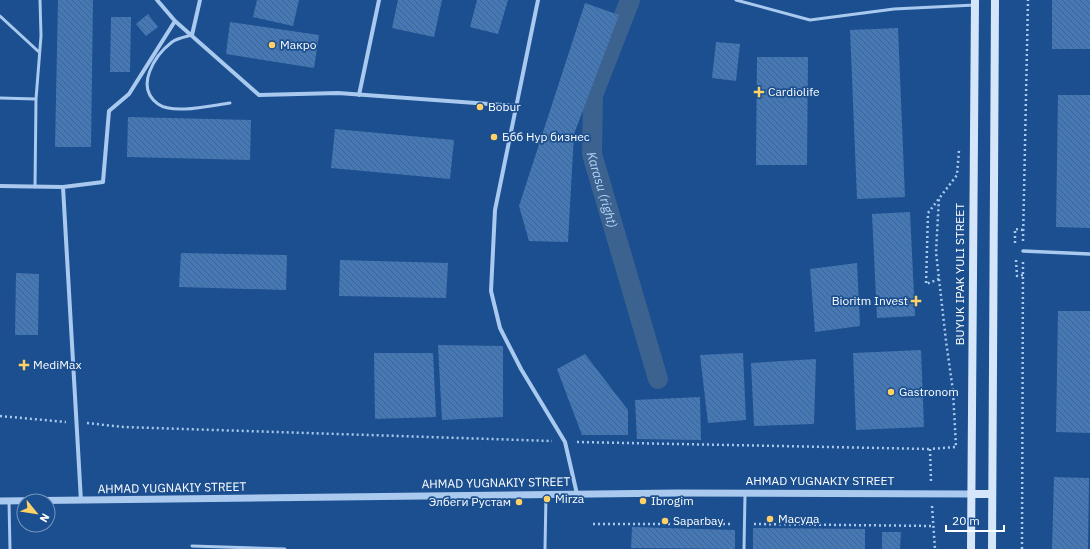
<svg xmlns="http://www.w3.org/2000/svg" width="1090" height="549" font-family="'IBM Plex Sans',sans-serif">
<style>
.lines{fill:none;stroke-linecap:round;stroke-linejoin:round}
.canal{stroke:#3c6290;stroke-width:20}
.building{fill:url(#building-back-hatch)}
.path{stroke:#a9c9ee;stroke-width:2.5;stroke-dasharray:2 3;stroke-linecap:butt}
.service{stroke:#a9c9ee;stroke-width:3}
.pedestrian{stroke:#a9c9ee;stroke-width:3.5}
.minor{stroke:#a9c9ee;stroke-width:4}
.tertiary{stroke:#a9c9ee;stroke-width:7}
.secondary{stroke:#d6e6fa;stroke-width:8}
.poi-dot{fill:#ffd166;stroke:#1b4f8f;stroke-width:1.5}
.labels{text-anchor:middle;stroke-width:3.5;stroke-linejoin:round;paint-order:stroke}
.poi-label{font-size:12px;fill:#fff;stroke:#1b4f8f;text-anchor:start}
.street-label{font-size:12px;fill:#fff;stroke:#1b4f8f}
.water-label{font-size:13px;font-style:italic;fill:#b5d3f5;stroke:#1b4f8f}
</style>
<defs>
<pattern id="building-back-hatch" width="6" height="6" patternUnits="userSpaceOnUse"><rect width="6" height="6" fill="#4478b7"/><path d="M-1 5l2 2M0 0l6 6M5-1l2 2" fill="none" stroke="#486282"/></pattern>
</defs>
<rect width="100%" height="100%" fill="#1b4f8f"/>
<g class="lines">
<path class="canal" id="s1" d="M 630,0 L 593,95 L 592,154 L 658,379"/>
</g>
<path class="building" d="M 58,0 L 93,0 L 91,147 L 55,147 Z
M 257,0 L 299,0 L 293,26 L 253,17 Z
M 398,0 L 442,0 L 434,37 L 392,28 Z
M 477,0 L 508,0 L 498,34 L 470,27 Z
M 1052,0 L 1090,0 L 1090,49 L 1052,49 Z
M 585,3 L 619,15 L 574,134 L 568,242 L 529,241 L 519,206 Z
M 148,14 L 158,27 L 146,36 L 136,24 Z
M 111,17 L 131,17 L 130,72 L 110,72 Z
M 230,22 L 319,35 L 314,68 L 226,54 Z
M 898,28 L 905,197 L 857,199 L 850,30 Z
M 716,42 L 740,44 L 736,81 L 712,78 Z
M 757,57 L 808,57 L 807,165 L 756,165 Z
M 1058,95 L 1090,95 L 1090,228 L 1056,227 Z
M 128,117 L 251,120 L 250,160 L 127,157 Z
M 335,129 L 454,140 L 450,179 L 331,168 Z
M 910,212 L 915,316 L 877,318 L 872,214 Z
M 181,253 L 287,255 L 286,290 L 179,287 Z
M 340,260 L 448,263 L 446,298 L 339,296 Z
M 857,263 L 860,326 L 815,332 L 810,269 Z
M 16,273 L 39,274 L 38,335 L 15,335 Z
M 1058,311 L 1090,311 L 1090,433 L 1056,432 Z
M 438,345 L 503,346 L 503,417 L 442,420 Z
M 921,350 L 924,427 L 856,430 L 853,353 Z
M 374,353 L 433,353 L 436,417 L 375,419 Z
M 743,353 L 746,420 L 708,423 L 700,355 Z
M 585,354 L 628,410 L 628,435 L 582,435 L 557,369 Z
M 816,359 L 814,424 L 754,426 L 751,363 Z
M 700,397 L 701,440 L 637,439 L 635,400 Z
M 1054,477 L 1089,478 L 1088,549 L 1052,549 Z
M 632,527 L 735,530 L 735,549 L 631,548 Z
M 753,528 L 865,529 L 865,549 L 753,549 Z
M 882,532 L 901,532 L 900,549 L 882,549 Z"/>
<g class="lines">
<path class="path" d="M 1023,241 L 1028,0
M 1015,243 L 1015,229 L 1023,230
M 1016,260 L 1017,276 L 1023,275
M 939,279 L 926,284 L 928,213 L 957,175 L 959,150
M 0,416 L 66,422
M 87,423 L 123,427 L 552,441
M 577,442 L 930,449
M 931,481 L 930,449 L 956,447 L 953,391 L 946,341 L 936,252 L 939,198
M 932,506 L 935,549
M 593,524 L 733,524
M 754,524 L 934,526
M 1022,549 L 1023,262"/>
<path class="service" d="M 736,0 L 810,20 L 894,9 L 975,5
M 0,16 L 39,52
M 192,35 C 185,37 178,38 172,42 C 155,55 134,87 158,104 C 173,115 213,105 230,103
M 0,98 L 36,99
M 35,187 L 36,99 L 41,36 L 40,0
M 9,501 L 10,549
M 192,546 L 285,549
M 545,549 L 546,495
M 744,549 L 745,494"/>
<path class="pedestrian" d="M 1023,251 L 1090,254"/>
<path class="minor" d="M 157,0 L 175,21 L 259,95 L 338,93 L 516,106
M 538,0 L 495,210 L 491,291 L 500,328 L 521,369 L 565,442 L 577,494
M 192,35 L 200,0
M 359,95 L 379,0
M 0,186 L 63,187 L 103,182 L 109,111 L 129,94 L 175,21
M 63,187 L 81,501"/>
<path class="tertiary" d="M 0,501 L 678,493 L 972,494"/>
<path class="secondary" d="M 972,494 L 992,494
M 971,549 L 975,0
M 992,549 L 995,0"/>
</g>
<g class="poi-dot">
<circle cx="272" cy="45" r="4"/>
<path d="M757 86h4v4h4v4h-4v4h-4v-4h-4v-4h4z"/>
<circle cx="480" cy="107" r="4"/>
<circle cx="494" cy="137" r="4"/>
<path d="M914 295h4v4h4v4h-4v4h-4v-4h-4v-4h4z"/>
<path d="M22 359h4v4h4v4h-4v4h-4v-4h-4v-4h4z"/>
<circle cx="891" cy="392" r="4"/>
<circle cx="547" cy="499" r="4"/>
<circle cx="643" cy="501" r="4"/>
<circle cx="519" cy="502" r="4"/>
<circle cx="770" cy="519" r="4"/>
<circle cx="665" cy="521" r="4"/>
</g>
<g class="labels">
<g class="poi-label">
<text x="280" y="49">Макро</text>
<text x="768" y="96">Cardiolife</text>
<text x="488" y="111">Bobur</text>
<text x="502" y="141">Ббб Нур бизнес</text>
<text x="908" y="305" text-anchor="end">Bioritm Invest</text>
<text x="33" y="369">MediMax</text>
<text x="899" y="396">Gastronom</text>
<text x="555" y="503">Mirza</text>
<text x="651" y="505">Ibrogim</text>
<text x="511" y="506" text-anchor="end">Элбеги Рустам</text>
<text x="778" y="523">Масуда</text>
<text x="673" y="525">Saparbay</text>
</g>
<g class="street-label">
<text transform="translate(960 274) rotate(-90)" y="4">BUYUK IPAK YULI STREET</text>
<text x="820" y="485">AHMAD YUGNAKIY STREET</text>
<text transform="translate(496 483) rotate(-1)" y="4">AHMAD YUGNAKIY STREET</text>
<text transform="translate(172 488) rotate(-1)" y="4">AHMAD YUGNAKIY STREET</text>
</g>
<g class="water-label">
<text dy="5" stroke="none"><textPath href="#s1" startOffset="198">Karasu (right)</textPath></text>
</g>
</g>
<g transform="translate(36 513) rotate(120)"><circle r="19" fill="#1b4f8f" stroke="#7695bc"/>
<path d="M0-3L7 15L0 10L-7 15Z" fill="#ffd166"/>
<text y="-6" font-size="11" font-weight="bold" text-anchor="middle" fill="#ffffff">N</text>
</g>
<path d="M946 525v6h58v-6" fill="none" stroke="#ffffff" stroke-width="2"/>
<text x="952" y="525" font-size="12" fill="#ffffff" stroke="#1b4f8f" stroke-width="3" paint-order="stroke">20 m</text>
</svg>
